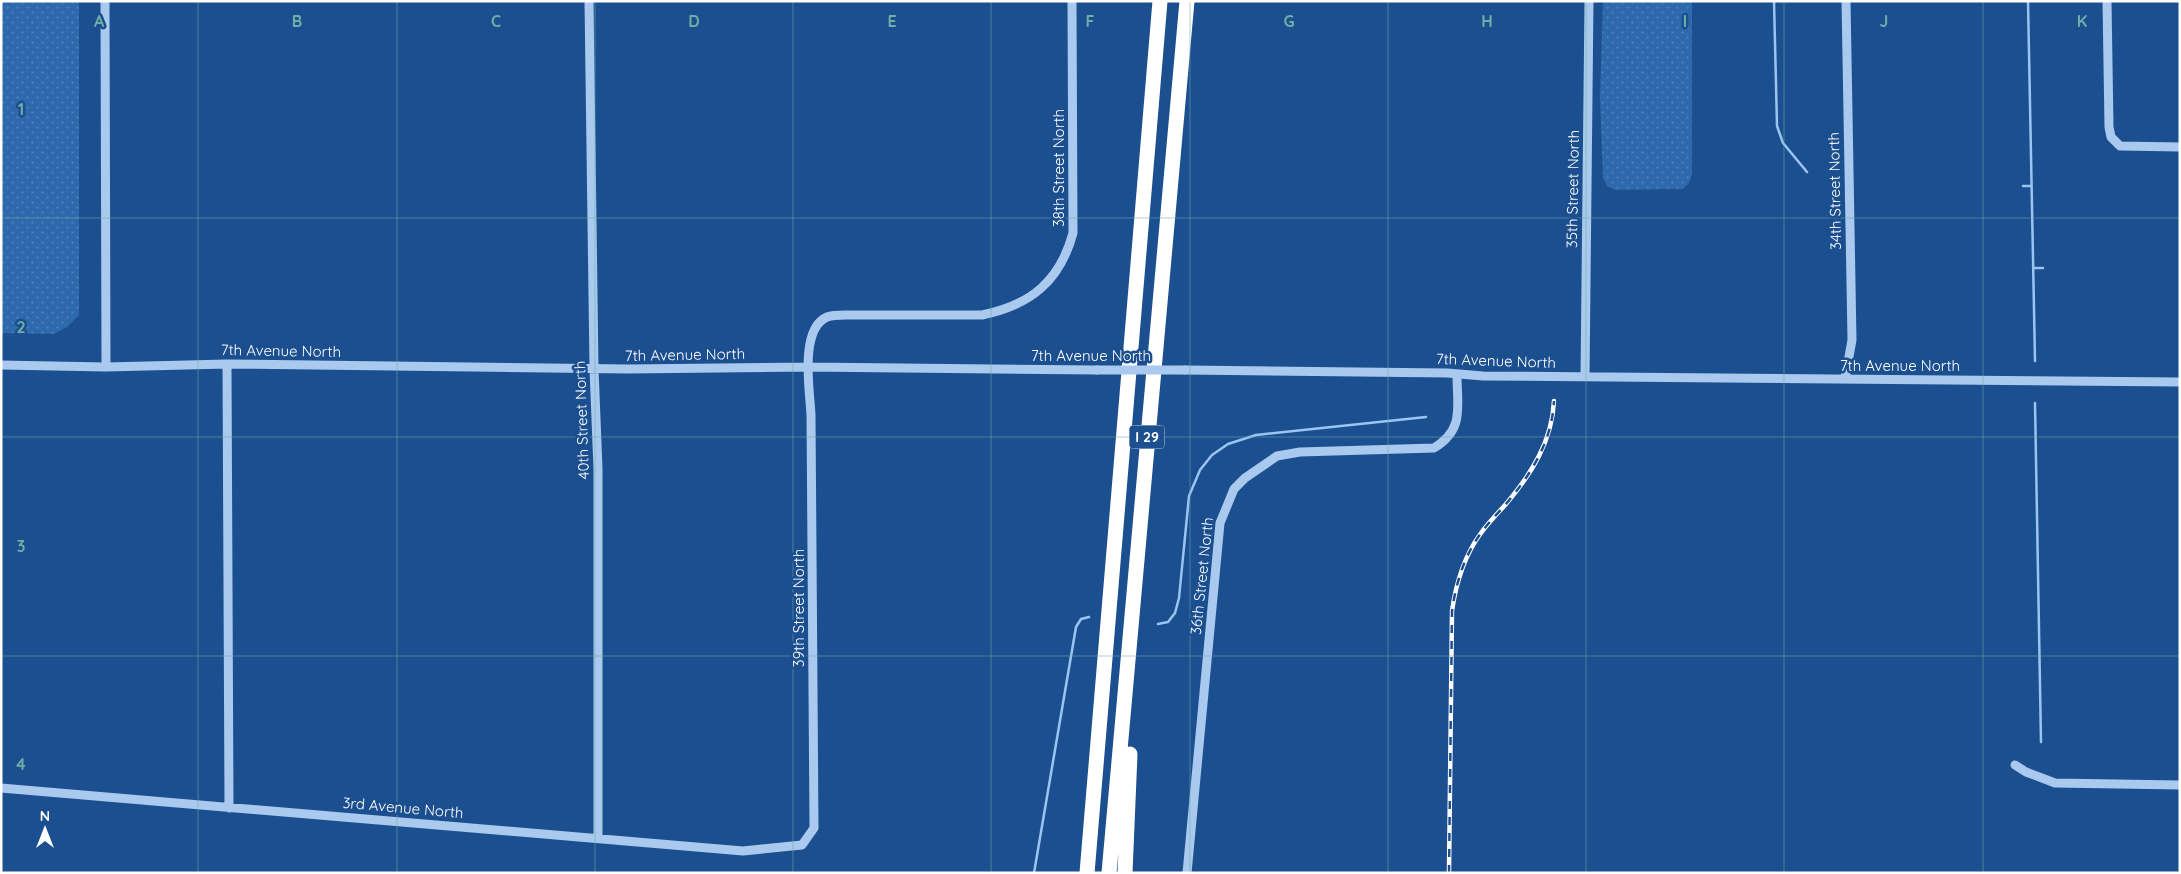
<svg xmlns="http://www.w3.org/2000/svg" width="2181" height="874" font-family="Quicksand,sans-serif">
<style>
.grass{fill:url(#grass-dots)}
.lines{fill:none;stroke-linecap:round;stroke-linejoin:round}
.stream{stroke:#9cc4f0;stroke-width:2.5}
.minor{stroke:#a9c9ee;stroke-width:9}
.highway{stroke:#fff;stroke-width:15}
.rail-casing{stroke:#fff;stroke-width:4.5}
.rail{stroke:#1b4f8f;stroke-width:2.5;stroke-dasharray:8;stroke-linecap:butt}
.minor-bridge{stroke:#a9c9ee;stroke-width:9}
.grid{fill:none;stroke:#6fada8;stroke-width:1;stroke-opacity:0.55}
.labels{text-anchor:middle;stroke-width:5;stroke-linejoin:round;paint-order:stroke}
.shield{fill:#1b4f8f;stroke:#bbcadd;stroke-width:1}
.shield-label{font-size:14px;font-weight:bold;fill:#fff}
.street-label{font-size:15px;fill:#fff;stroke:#1b4f8f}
.grid-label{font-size:16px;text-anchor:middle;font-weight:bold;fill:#6fada8;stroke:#1b4f8f;stroke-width:5;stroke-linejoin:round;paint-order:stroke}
</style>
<defs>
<pattern id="grass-dots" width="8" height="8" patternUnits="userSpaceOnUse" patternTransform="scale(1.25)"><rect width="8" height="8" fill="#2e69ad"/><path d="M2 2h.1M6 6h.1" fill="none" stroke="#4d80b9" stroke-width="1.8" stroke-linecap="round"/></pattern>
</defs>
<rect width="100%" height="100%" fill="#1b4f8f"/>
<path class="grass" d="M 1,1 L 79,1 L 79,315 L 67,327 L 54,334 L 1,333 Z
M 1603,1 L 1692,1 L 1692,174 L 1689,183 L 1683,189 L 1615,190 L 1607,186 L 1603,178 L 1600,98 Z"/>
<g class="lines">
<path class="stream" d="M 1774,1 L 1777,126 L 1783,143 L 1807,172
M 2028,1 L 2035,361
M 2023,186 L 2031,186
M 2033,268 L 2043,268
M 2035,403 L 2041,742
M 1158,624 L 1168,622 L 1175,613 L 1179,598 L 1189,496 L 1200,470 L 1212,455 L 1228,444 L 1256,435 L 1426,417
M 1034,873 L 1076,627 L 1081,619 L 1089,617"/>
<path class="minor" d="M 105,1 L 106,367
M 589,1 L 594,369 L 598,469 L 598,838
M 2107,1 L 2109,127 L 2111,137 L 2120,146 L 2180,147
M 227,364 L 229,808
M 1,365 L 106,367 L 227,364 L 628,369 L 808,367 L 1097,370
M 1185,370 L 1447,373 L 1483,376 L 2180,382
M 1585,377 L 1589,1
M 1845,379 L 1852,340 L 1846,1
M 2015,765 L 2026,772 L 2055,783 L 2180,785
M 1,788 L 743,851 L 802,845 L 814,828 L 811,415 C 810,392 799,329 827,317 C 832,315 840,315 846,315 L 982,315 C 1031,305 1060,281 1073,233 L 1072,1
M 1187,873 L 1220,523 L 1234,489 L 1245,478 L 1277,456 L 1300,452 L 1434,448 C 1465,429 1457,407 1457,375"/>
<path class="highway" d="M 1087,873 L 1160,1
M 1109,873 L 1187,1
M 1125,873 L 1130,754"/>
<defs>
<path id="rail" d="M 1449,873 L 1452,611 C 1456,583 1464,556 1481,533 C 1489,522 1498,513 1506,504 C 1532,473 1552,441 1554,401"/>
</defs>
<use href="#rail" class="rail-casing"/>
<use href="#rail" class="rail"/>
<path class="minor-bridge" d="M 1097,370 L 1185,370"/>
</g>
<path class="grid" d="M 198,1 L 198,873M 397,1 L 397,873M 595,1 L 595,873M 793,1 L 793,873M 991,1 L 991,873M 1190,1 L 1190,873M 1388,1 L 1388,873M 1586,1 L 1586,873M 1784,1 L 1784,873M 1983,1 L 1983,873M 1,218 L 2180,218M 1,437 L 2180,437M 1,656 L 2180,656"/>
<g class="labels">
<rect class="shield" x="1129.5" y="425.5" width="35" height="23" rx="4"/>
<g class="shield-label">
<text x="1147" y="442">I 29</text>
</g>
<g class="street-label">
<text transform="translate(1059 168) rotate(-90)" y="5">38th Street North</text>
<text transform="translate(1573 189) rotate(-89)" y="5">35th Street North</text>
<text transform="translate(1835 191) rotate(-91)" y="5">34th Street North</text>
<text transform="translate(281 351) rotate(1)" y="5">7th Avenue North</text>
<text transform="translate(685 355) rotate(-1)" y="5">7th Avenue North</text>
<text x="1091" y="361">7th Avenue North</text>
<text transform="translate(1496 361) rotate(2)" y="5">7th Avenue North</text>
<text x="1900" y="371">7th Avenue North</text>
<text transform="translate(582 420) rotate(-92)" y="5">40th Street North</text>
<text transform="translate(1202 576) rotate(-84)" y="5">36th Street North</text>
<text transform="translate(799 608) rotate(-90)" y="5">39th Street North</text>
<text transform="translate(403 808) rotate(5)" y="5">3rd Avenue North</text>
</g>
</g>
<g class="grid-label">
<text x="99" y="27">A</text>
<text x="297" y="27">B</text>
<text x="496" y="27">C</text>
<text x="694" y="27">D</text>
<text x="892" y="27">E</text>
<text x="1090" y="27">F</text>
<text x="1289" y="27">G</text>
<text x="1487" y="27">H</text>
<text x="1685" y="27">I</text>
<text x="1884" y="27">J</text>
<text x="2082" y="27">K</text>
<text x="21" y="115">1</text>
<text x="21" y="333">2</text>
<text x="21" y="552">3</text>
<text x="21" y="770">4</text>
</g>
<rect width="2181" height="874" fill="none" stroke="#ffffff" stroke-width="5"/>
<g transform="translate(45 829)" stroke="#1b4f8f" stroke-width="4" paint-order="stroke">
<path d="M0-4L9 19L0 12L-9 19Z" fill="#ffffff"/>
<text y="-8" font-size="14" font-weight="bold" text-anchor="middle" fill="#ffffff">N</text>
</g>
</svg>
